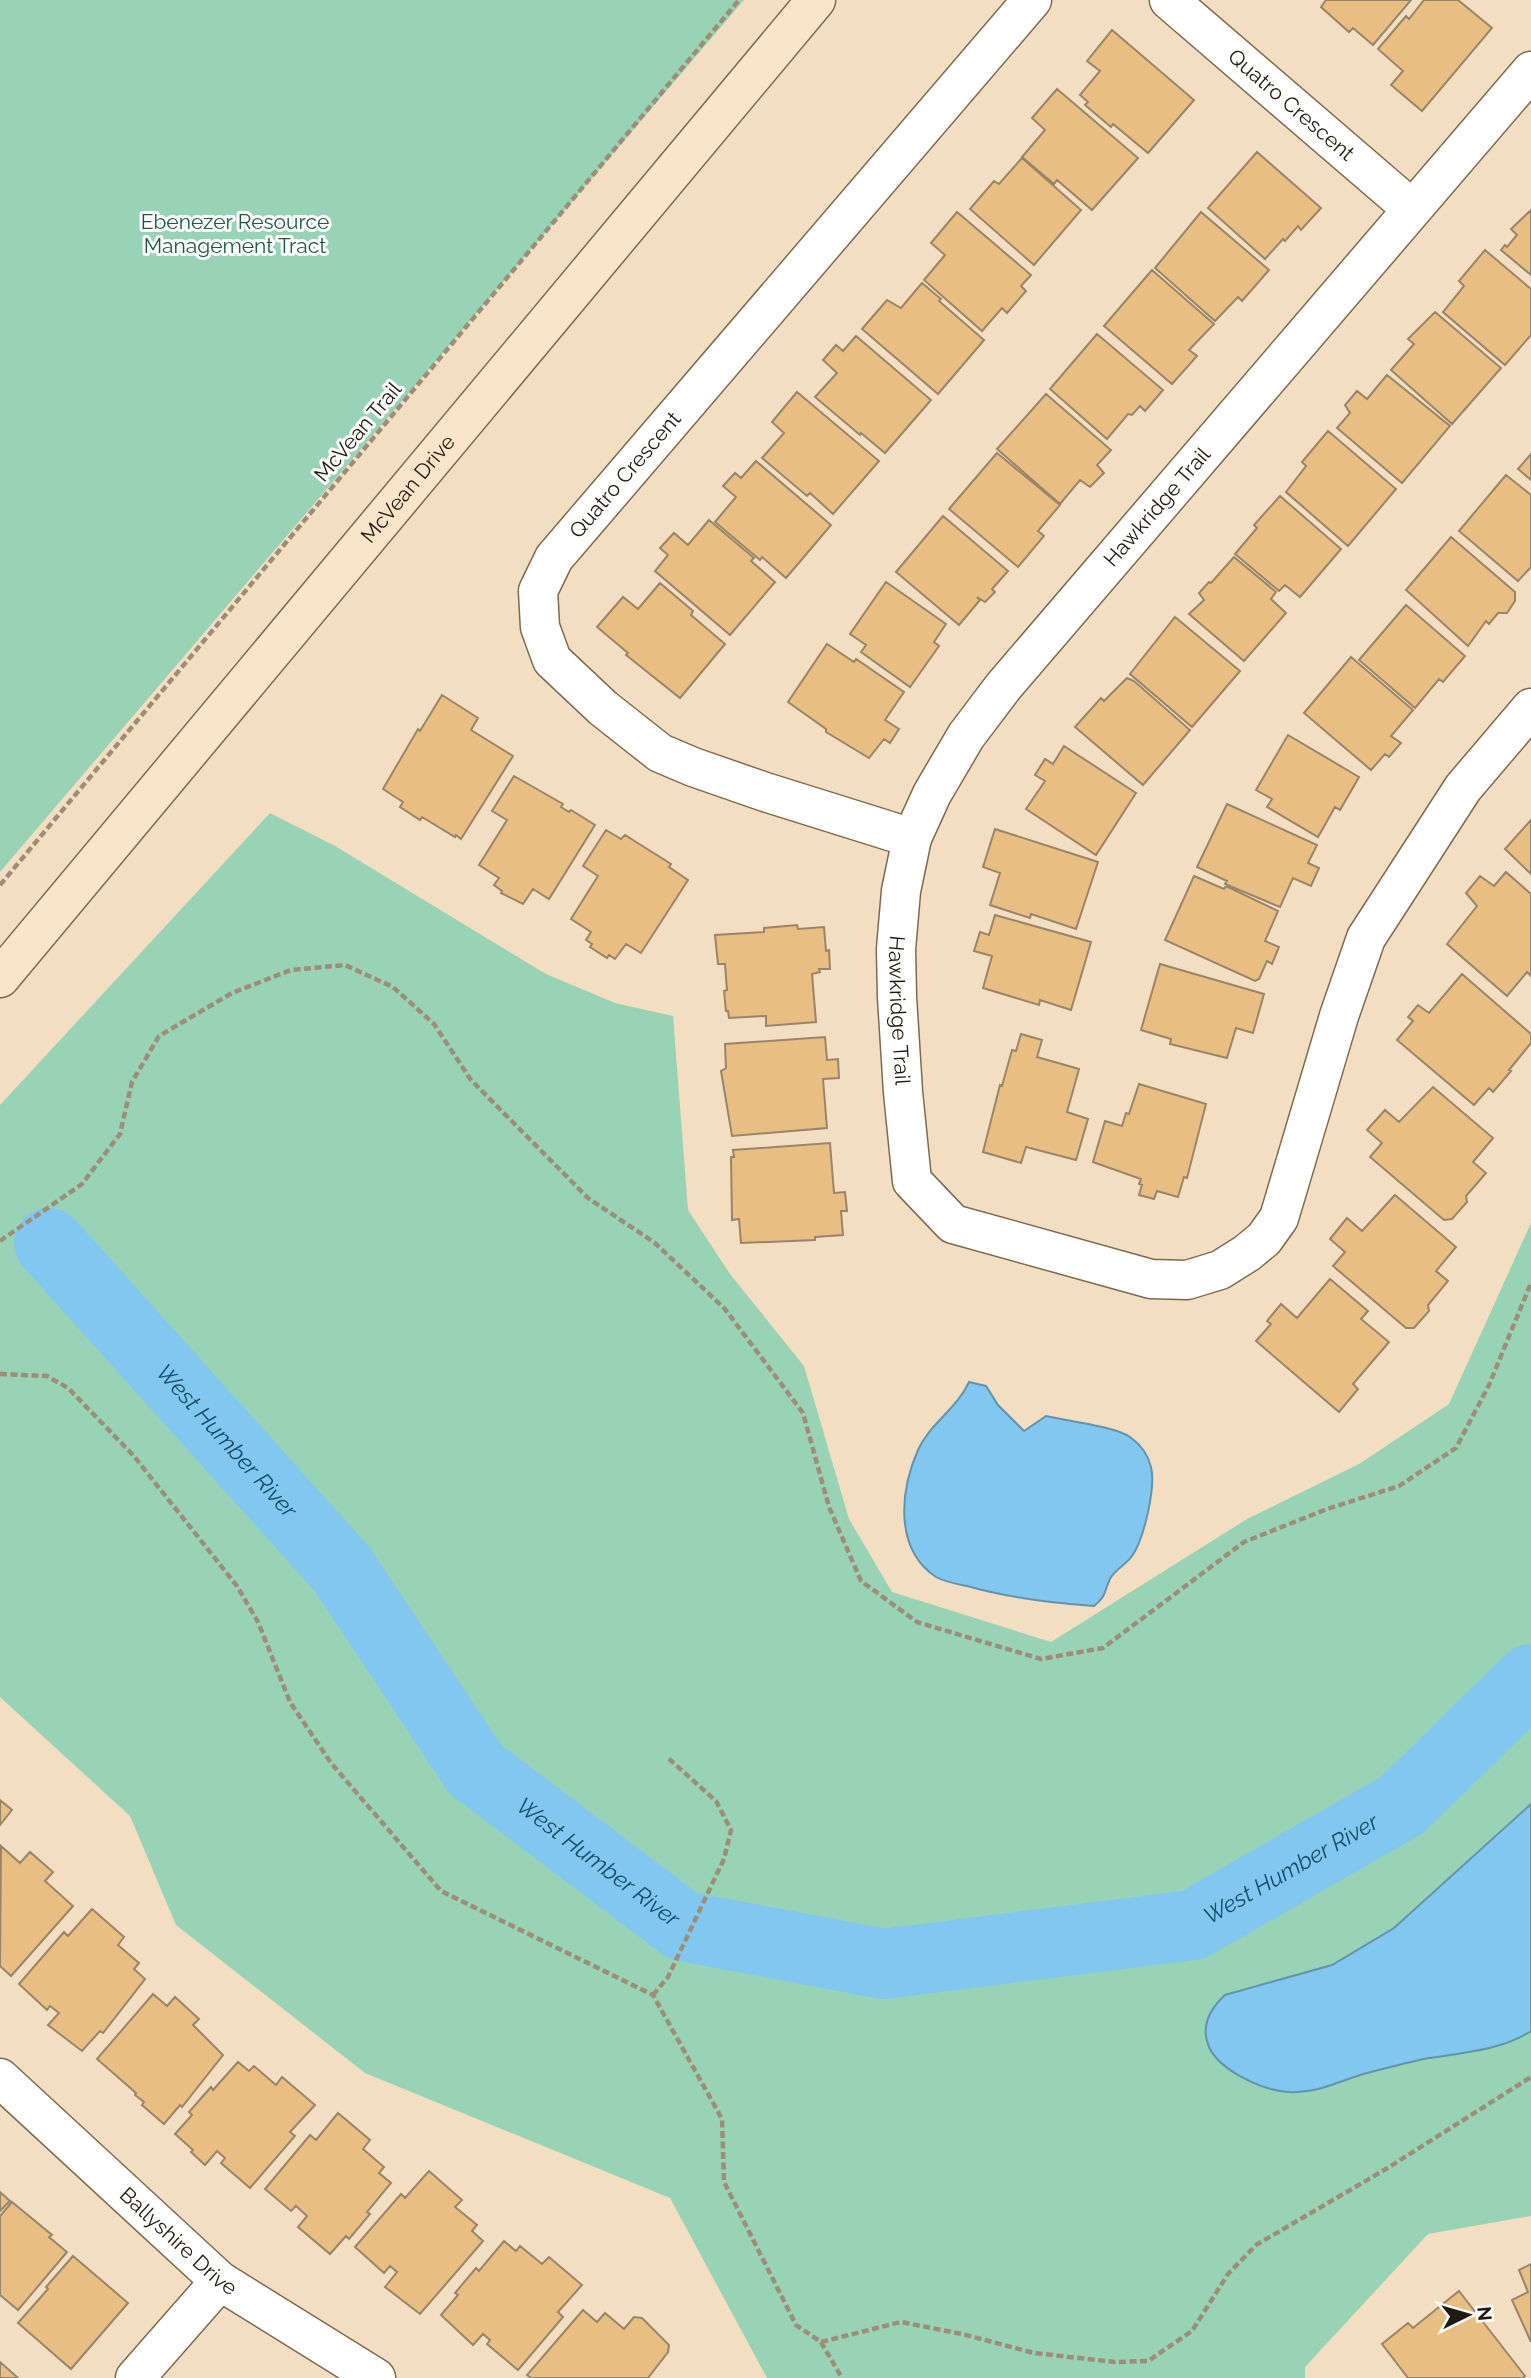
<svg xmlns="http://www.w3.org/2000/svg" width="1531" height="2378" font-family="Raleway,sans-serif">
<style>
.green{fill:#98d3b6}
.water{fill:#81c7f0;stroke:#6493ac;stroke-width:2}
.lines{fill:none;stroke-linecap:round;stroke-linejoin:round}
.river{stroke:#81c7f0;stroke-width:70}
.building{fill:#e9be83;stroke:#99856a;stroke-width:2}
.minor-casing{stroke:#7e6a50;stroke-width:41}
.secondary-casing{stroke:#7e6a50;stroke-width:41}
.path{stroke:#9e8e78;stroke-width:4.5;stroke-dasharray:7 3.5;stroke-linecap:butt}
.minor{stroke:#fff;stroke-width:38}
.secondary{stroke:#fbe5ca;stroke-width:38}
.labels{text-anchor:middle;stroke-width:6;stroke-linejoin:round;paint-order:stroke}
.street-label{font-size:21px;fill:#221a0f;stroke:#fff}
.park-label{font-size:21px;fill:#1f5941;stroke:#fff}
.water-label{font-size:23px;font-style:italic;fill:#174d69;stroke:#fff}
</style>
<rect width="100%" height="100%" fill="#f4dec1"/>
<path class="green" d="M 0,0 L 744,0 L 0,872 Z
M 270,813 L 335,846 L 546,974 L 615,1003 L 673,1016 L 688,1210 L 730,1274 L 804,1366 L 849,1519 L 892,1592 L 1051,1642 L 1247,1519 L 1359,1464 L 1449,1404 L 1531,1223 L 1531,2216 L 1428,2234 L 1305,2367 L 1305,2378 L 767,2378 L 670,2198 L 365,2073 L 176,1925 L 130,1816 L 0,1697 L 0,1105 Z"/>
<path class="water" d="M 969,1382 L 986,1386 L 998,1405 L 1024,1431 L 1046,1416 C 1067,1421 1114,1426 1130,1437 C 1140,1444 1148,1455 1151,1467 C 1156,1487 1144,1539 1132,1556 C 1126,1565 1115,1569 1110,1579 C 1104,1591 1107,1596 1094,1606 C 1051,1603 1009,1598 967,1586 C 957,1584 945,1582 936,1577 C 894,1549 900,1491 918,1450 C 930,1423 957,1409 969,1382 Z
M 1531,1804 L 1531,2031 C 1502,2050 1462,2053 1429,2058 C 1408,2062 1387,2068 1367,2073 C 1341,2080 1317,2094 1289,2092 C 1264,2091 1220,2071 1209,2047 C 1200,2026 1211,2008 1225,1995 L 1332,1965 L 1394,1928 Z"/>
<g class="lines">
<path class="river" id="s1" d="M 49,1243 L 342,1569 L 475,1769 L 683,1926 L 884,1964 L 1193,1925 L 1402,1805 L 1531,1679"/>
</g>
<path class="building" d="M 1326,0 L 1411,0 L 1373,45 L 1353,28 L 1349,32 L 1321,7 Z
M 1424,0 L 1458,0 L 1492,28 L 1422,111 L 1391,85 L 1403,71 L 1378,49 L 1406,16 L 1409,19 Z
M 1112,30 L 1194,100 L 1148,153 L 1113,124 L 1111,127 L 1085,105 L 1088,102 L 1080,95 L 1100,71 L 1087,61 Z
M 1057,89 L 1138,158 L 1092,210 L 1057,180 L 1054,184 L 1022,157 L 1045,130 L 1032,118 Z
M 1257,152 L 1321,208 L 1301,230 L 1298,226 L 1285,241 L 1283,239 L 1265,259 L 1208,208 Z
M 1022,158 L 1081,210 L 1034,265 L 970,209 L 994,181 L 999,184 Z
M 1531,210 L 1531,275 L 1501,250 L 1505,245 L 1507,247 L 1517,235 L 1511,229 Z
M 957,212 L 1031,275 L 1021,286 L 1026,291 L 1007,313 L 1002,308 L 982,331 L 924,280 L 945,255 L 931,243 Z
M 1201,212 L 1269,270 L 1242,301 L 1238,297 L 1215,321 L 1155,268 Z
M 1485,250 L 1531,289 L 1531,335 L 1505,365 L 1443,312 L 1464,286 L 1459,281 Z
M 1152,270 L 1214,324 L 1189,350 L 1197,356 L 1172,384 L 1104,326 Z
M 922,283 L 941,299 L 939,301 L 984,340 L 938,394 L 862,329 L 887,300 L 901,308 Z
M 1435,312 L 1501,368 L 1452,424 L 1391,370 L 1414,344 L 1408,339 Z
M 1097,334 L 1163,390 L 1145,411 L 1140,406 L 1132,415 L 1128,414 L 1107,439 L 1050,389 Z
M 856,336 L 931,400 L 885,453 L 861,433 L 860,435 L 815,397 L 837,373 L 823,360 L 836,345 L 843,351 Z
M 1387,375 L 1450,426 L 1402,483 L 1337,428 L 1350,413 L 1345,405 L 1357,391 L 1367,399 Z
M 797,392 L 879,461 L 833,514 L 810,493 L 807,496 L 762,458 L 784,433 L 772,422 Z
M 1046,394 L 1111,450 L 1097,465 L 1104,473 L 1090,487 L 1080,480 L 1060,504 L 997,449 Z
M 1328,431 L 1396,489 L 1348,546 L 1286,492 L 1306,466 L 1302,462 Z
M 997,453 L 1060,505 L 1038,531 L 1044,536 L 1018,567 L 949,509 Z
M 1531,454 L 1531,480 L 1518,469 Z
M 756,461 L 831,525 L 786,578 L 762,557 L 760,560 L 715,522 L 736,497 L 723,486 L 735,473 L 741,478 Z
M 1506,475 L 1531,495 L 1531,567 L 1518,581 L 1459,531 Z
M 1280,496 L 1341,549 L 1300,597 L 1285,585 L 1279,591 L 1235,554 L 1257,528 L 1254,525 Z
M 943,516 L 1008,571 L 992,589 L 995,592 L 985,602 L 977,597 L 980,600 L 959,625 L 896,572 Z
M 709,520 L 754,558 L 751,561 L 775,582 L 730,635 L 655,571 L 668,555 L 660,548 L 674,533 L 688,545 Z
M 1451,537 L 1515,592 L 1515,601 L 1507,613 L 1498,613 L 1489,624 L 1486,621 L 1468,646 L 1406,590 Z
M 1234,557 L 1276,592 L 1271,599 L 1286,613 L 1244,661 L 1189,614 L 1204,600 L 1199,593 L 1209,582 L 1211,583 Z
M 886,582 L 946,624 L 934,642 L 939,646 L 910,687 L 861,652 L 866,645 L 850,634 Z
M 660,583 L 693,611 L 691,615 L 725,644 L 680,698 L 626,655 L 628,653 L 597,627 L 623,597 L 638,609 Z
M 1406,605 L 1465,656 L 1443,682 L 1439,679 L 1415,708 L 1359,660 Z
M 1175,617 L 1240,671 L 1192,727 L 1130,674 Z
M 827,644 L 854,662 L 856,659 L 904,692 L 885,720 L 899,729 L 890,743 L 884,739 L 869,758 L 826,732 L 826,729 L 788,702 Z
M 1351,657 L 1413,710 L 1391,736 L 1401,743 L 1389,757 L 1385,754 L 1371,770 L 1304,713 Z
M 1127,678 L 1134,681 L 1190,730 L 1143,785 L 1075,727 L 1101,698 L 1104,701 Z
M 442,695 L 478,718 L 471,730 L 513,756 L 461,839 L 456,835 L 455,837 L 422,817 L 420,820 L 400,807 L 403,802 L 383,789 L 418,729 L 420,731 Z
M 1288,735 L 1359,777 L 1340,810 L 1335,807 L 1318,837 L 1267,807 L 1272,799 L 1256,790 Z
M 1064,746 L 1136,793 L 1096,855 L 1026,809 L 1045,781 L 1035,775 L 1045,759 L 1053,764 Z
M 514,776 L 563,804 L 561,807 L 569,812 L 571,810 L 595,825 L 549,899 L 533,889 L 523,904 L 501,893 L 502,891 L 494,885 L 499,878 L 479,865 L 507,820 L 492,811 Z
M 1227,804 L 1317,845 L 1308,863 L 1319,868 L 1311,886 L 1293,878 L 1280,907 L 1225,884 L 1227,881 L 1197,867 Z
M 1531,820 L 1531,874 L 1505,849 Z
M 995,829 L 1098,862 L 1076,929 L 1031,914 L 1030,918 L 990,905 L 1000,873 L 983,867 Z
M 606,830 L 621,839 L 625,835 L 671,864 L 669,867 L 688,880 L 641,953 L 626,944 L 615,959 L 609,955 L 607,958 L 590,947 L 592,944 L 586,940 L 591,932 L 571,919 L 598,876 L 583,866 Z
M 1506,872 L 1531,894 L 1531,976 L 1527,972 L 1507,996 L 1447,944 L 1477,906 L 1466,893 L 1480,876 L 1494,886 Z
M 1194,876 L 1224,889 L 1226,886 L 1278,911 L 1265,941 L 1279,947 L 1272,964 L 1267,961 L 1259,979 L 1255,981 L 1165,940 Z
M 995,915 L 1091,942 L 1071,1010 L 1040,1000 L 1039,1005 L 983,988 L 992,956 L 974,951 L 980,932 L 989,935 Z
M 797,925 L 798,929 L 824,927 L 826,951 L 829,950 L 830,969 L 819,969 L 820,972 L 812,974 L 816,1022 L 766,1026 L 766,1016 L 729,1018 L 728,1011 L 726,1011 L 724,991 L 727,990 L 725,964 L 718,964 L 715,935 L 764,932 L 764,928 Z
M 1160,964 L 1264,994 L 1253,1033 L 1236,1028 L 1227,1058 L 1170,1044 L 1171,1039 L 1141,1030 Z
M 1462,974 L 1531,1034 L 1531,1043 L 1509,1070 L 1511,1071 L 1493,1092 L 1489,1088 L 1474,1105 L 1397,1040 L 1413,1021 L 1408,1017 L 1418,1005 L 1429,1013 Z
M 1021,1034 L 1042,1040 L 1037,1057 L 1079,1069 L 1067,1112 L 1088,1119 L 1076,1160 L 1026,1147 L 1021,1163 L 983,1152 L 1000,1085 L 1002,1086 L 1012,1050 L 1016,1051 Z
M 825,1037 L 827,1060 L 838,1059 L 839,1078 L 823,1079 L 827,1128 L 732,1136 L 721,1071 L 726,1068 L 725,1044 Z
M 1139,1084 L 1206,1104 L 1187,1178 L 1184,1177 L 1178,1197 L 1157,1191 L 1154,1199 L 1139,1195 L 1142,1185 L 1139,1184 L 1141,1179 L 1093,1162 L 1105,1121 L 1122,1126 L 1126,1113 L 1129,1114 Z
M 1433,1087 L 1493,1138 L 1473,1162 L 1486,1173 L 1466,1196 L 1467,1202 L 1452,1219 L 1444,1220 L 1370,1157 L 1382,1143 L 1367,1130 L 1385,1110 L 1399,1122 Z
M 830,1143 L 834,1193 L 845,1192 L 847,1211 L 841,1211 L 843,1235 L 815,1237 L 815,1240 L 741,1243 L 739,1219 L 732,1220 L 731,1157 L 734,1157 L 733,1150 Z
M 1395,1195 L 1456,1247 L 1436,1271 L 1448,1281 L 1428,1305 L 1429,1311 L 1414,1328 L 1406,1328 L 1333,1266 L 1345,1252 L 1330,1239 L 1347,1218 L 1362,1231 Z
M 1330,1279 L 1368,1311 L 1361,1319 L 1389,1342 L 1353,1384 L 1358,1389 L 1339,1412 L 1256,1341 L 1271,1324 L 1267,1321 L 1281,1304 L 1297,1318 Z
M 0,1800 L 12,1810 L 0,1825 Z
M 1,1846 L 20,1863 L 30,1852 L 53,1872 L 45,1881 L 73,1906 L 11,1976 L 0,1966 Z
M 92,1909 L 124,1937 L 118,1945 L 139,1963 L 134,1969 L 145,1979 L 103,2033 L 100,2031 L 82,2051 L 48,2025 L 59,2013 L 50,2006 L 47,2010 L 19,1984 L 64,1932 L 68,1936 Z
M 153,1994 L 167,2006 L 175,1997 L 199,2019 L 193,2025 L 223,2055 L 182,2107 L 180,2105 L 164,2124 L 142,2105 L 144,2102 L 135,2095 L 136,2093 L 97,2059 Z
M 238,2062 L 249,2071 L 254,2066 L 276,2085 L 282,2077 L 315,2105 L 290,2132 L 295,2136 L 250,2188 L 221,2163 L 225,2158 L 217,2151 L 205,2165 L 191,2152 L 193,2150 L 175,2134 L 192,2115 L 189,2112 L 211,2087 L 213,2090 Z
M 338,2113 L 370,2140 L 363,2149 L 384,2167 L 379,2173 L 391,2183 L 367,2212 L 370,2214 L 349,2239 L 346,2236 L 330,2254 L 298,2227 L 307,2216 L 296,2206 L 291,2211 L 265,2189 L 310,2135 L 316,2140 Z
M 429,2171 L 462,2200 L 455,2207 L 477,2225 L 472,2231 L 483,2241 L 420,2314 L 385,2287 L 397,2272 L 390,2266 L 384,2273 L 355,2247 L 401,2194 L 405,2198 Z
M 0,2192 L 10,2201 L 0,2211 Z
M 12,2202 L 52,2235 L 49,2237 L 67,2252 L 18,2310 L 0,2295 L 0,2216 Z
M 504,2241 L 516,2251 L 520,2246 L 542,2264 L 549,2257 L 582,2285 L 558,2312 L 563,2317 L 518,2370 L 487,2344 L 490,2340 L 483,2334 L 473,2345 L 441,2315 L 458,2295 L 455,2293 L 476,2268 L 479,2271 Z
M 73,2256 L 128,2303 L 71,2369 L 18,2323 L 48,2289 L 46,2287 Z
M 1531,2264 L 1531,2342 L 1512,2300 L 1528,2292 L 1519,2270 Z
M 1459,2291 L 1525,2376 L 1523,2378 L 1408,2378 L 1382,2344 L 1408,2323 L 1413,2328 Z
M 583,2310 L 597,2322 L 605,2313 L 624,2329 L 634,2317 L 642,2318 L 669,2345 L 668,2352 L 648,2378 L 531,2378 L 527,2375 Z
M 0,2362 L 18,2378 L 0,2378 Z"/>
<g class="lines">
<defs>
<g id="minor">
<path id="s2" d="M 1169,0 L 1412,209"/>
<path id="s3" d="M 1531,71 L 1003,687 L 966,736 L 932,794 L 912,838 L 901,891 L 896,949 L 897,997 L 903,1092 L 912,1181 L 953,1224 L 1151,1279 L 1187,1280 L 1220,1270 L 1247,1253 L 1264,1239 L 1279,1218 L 1339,1016 L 1366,938 L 1463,788 L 1531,708"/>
<path id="s4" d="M 912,838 L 765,792 L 693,767 L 660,753 L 603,708 L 552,660 L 540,627 L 538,591 L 554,558 L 1032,0"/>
<path id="s5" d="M 0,2078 L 220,2281 L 376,2378"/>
<path d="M 135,2378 L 220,2281"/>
</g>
<g id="secondary">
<path id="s6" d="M 0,978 L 816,0"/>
</g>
</defs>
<use href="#minor" class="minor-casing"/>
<use href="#secondary" class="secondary-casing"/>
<path class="path" d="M 0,885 L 739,0
M 0,1241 L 82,1184 L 120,1134 L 132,1082 L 159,1036 L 232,993 L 291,970 L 345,965 L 393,987 L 434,1024 L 471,1080 L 588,1198 L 655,1243 L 725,1309 L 803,1413 L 829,1507 L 861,1581 L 917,1622 L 1041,1659 L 1103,1648 L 1244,1542 L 1327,1509 L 1399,1486 L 1456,1448 L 1489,1385 L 1531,1283
M 0,1374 L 47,1376 L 68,1388 L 133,1455 L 237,1586 L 258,1622 L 290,1702 L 331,1763 L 441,1891 L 653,1995 L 722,2119 L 724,2182 L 796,2325 L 821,2342 L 901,2322 L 962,2334 L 1034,2353 L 1115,2362 L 1148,2361 L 1192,2331 L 1228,2274 L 1256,2245 L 1386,2169 L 1531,2077
M 653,1995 L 668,1977 L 724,1859 L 731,1830 L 716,1801 L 668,1758
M 821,2342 L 842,2378"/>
<use href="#minor" class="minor"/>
<use href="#secondary" class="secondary"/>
</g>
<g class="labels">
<g class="street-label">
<text dy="7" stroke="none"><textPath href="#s2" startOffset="161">Quatro Crescent</textPath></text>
<text transform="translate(358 432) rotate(-50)" y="7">McVean Trail</text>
<text dy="7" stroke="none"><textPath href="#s4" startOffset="626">Quatro Crescent</textPath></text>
<text dy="7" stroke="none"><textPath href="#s6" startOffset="637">McVean Drive</textPath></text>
<text transform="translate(1157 507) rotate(-49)" y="7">Hawkridge Trail</text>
<text dy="7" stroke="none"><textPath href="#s3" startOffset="1162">Hawkridge Trail</textPath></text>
<text dy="7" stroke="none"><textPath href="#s5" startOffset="242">Ballyshire Drive</textPath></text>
</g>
<g class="park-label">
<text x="235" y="229">Ebenezer Resource<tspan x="235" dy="24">Management Tract</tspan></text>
</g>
<g class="water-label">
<text dy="8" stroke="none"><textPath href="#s1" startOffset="266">West Humber River</textPath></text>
<text dy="8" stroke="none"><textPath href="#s1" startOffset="833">West Humber River</textPath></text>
<text dy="8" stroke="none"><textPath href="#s1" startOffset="1568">West Humber River</textPath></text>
</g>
</g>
<g transform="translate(1468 2315) rotate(85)" stroke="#ffffff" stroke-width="5" paint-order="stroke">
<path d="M0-5L12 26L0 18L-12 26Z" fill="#221a0f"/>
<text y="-10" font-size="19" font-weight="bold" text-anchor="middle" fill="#221a0f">N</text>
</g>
</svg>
